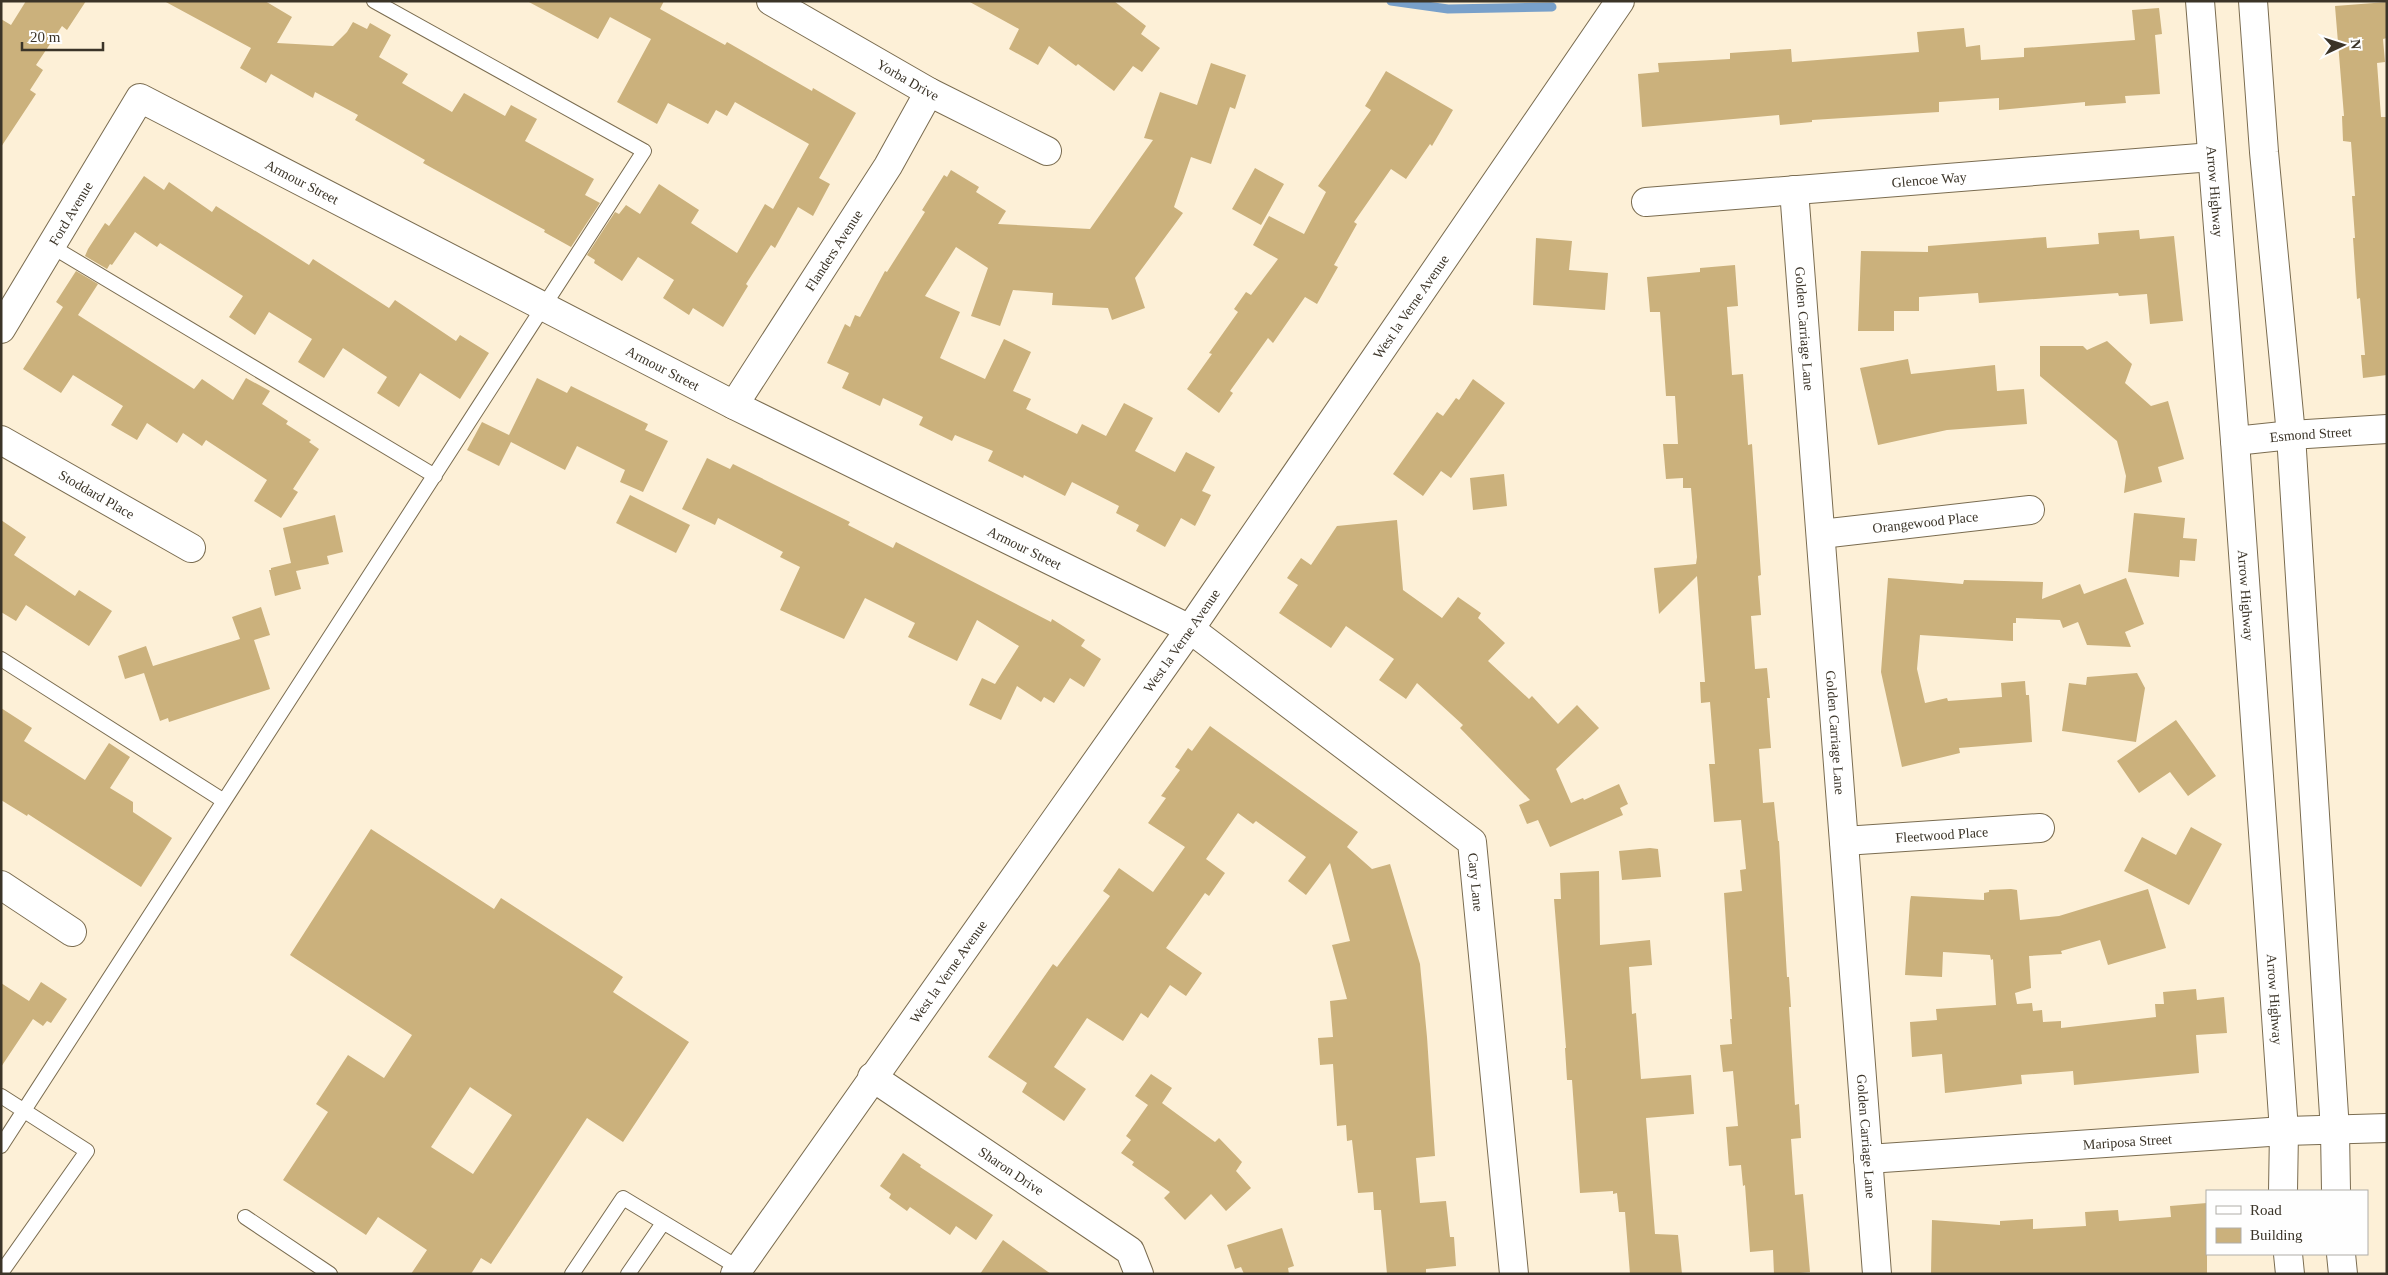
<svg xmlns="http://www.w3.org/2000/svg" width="2388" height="1275" font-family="'Times New Roman',serif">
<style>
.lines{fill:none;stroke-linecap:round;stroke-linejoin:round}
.stream{stroke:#78a0ca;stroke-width:9}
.building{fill:#cbb17c;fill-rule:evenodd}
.service-casing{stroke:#7a6c50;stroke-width:16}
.minor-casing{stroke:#7a6c50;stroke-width:30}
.secondary-casing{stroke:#7a6c50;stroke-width:30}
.primary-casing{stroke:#7a6c50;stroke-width:30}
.service{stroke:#fff;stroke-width:14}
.minor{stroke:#fff;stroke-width:28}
.secondary{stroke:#fff;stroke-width:28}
.primary{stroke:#fff;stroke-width:28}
.labels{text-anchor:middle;stroke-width:4;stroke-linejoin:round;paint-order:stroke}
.street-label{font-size:14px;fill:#3b3428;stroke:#fefefe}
</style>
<rect width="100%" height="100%" fill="#fdf0d7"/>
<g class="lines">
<path class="stream" d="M 1391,1 L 1448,9 L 1552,7"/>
</g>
<path class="building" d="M 26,1 L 86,1 L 67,30 L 62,26 L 36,65 L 43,70 L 30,90 L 36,94 L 1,147 L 1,19 L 11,25 Z
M 164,1 L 265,1 L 292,17 L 277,43 L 333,46 L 347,32 L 353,22 L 367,29 L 370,23 L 391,35 L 379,57 L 408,74 L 402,83 L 452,112 L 464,93 L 505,116 L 511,105 L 537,119 L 525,141 L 594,179 L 585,195 L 600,203 L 571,247 L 544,232 L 545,230 L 423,163 L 425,160 L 355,120 L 358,115 L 315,92 L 313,98 L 271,74 L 266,83 L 240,68 L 251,48 Z
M 527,1 L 664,1 L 660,9 L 725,45 L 727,42 L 812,91 L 813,88 L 856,113 L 819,178 L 830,184 L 813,216 L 798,207 L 775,248 L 771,245 L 746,284 L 748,286 L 723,327 L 693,308 L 689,315 L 663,298 L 674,280 L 638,257 L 622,281 L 594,263 L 595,260 L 587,255 L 615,212 L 619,214 L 626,205 L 640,214 L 659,184 L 699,210 L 691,223 L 737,253 L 765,204 L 773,209 L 809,144 L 735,102 L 727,116 L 716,110 L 708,124 L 668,103 L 657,124 L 617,102 L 651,39 L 610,17 L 598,39 Z
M 968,1 L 1114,1 L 1146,26 L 1141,34 L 1160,48 L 1142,72 L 1133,66 L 1114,91 L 1078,64 L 1076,66 L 1049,46 L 1038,65 L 1009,49 L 1019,29 Z
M 2387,2 L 2387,38 L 2383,39 L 2385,62 L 2377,63 L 2381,117 L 2386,117 L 2387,129 L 2387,375 L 2363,378 L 2361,355 L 2365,355 L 2360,298 L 2357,299 L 2353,238 L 2355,238 L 2352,196 L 2355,196 L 2351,142 L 2343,141 L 2342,116 L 2344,116 L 2335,6 Z
M 2159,8 L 2162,34 L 2155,35 L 2160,94 L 2125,96 L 2126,103 L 2085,106 L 2085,102 L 1999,110 L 1999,98 L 1939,102 L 1939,112 L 1812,120 L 1812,122 L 1780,125 L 1779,115 L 1642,127 L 1638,74 L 1659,72 L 1658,63 L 1730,59 L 1730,53 L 1791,49 L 1792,62 L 1919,52 L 1917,32 L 1964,28 L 1966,47 L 1980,45 L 1981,60 L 2024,57 L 2024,48 L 2135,40 L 2132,10 Z
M 1211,63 L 1246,75 L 1235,109 L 1230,107 L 1211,164 L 1191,157 L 1174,207 L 1183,213 L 1135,278 L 1145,308 L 1112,320 L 1108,308 L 1052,305 L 1053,293 L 1013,290 L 1000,326 L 971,316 L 988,268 L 956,247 L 925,296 L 960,312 L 940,358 L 985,379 L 1004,339 L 1031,352 L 1013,391 L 1031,399 L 1026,409 L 1077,434 L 1082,424 L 1106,436 L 1124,403 L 1153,418 L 1135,451 L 1175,472 L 1186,452 L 1215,467 L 1202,491 L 1211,495 L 1195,526 L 1181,518 L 1165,547 L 1136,531 L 1139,525 L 1116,513 L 1119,506 L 1072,482 L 1065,496 L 1024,475 L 1023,478 L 988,461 L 993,451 L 955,435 L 952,441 L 919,425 L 923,417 L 883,398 L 880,406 L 842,388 L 849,373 L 827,363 L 845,324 L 850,327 L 855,315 L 860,317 L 885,271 L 887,272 L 925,212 L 922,210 L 944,175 L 947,177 L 951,170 L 979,187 L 976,192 L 1006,211 L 998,224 L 1090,229 L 1153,140 L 1144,138 L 1160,92 L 1197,105 Z
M 1386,71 L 1453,110 L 1432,146 L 1430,144 L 1406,179 L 1391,169 L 1354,222 L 1357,224 L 1334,265 L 1338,267 L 1317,304 L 1305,297 L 1273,343 L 1268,338 L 1230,391 L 1233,393 L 1219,413 L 1187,389 L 1212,354 L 1209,353 L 1238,312 L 1234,309 L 1246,292 L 1251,295 L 1278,259 L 1253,245 L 1269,216 L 1304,234 L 1326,192 L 1318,186 L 1371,110 L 1365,106 Z
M 1255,168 L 1284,184 L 1261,225 L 1232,209 Z
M 144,176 L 164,190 L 169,182 L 212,212 L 216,206 L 309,265 L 313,259 L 389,308 L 395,300 L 456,341 L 460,335 L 489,353 L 460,399 L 420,373 L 399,407 L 377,393 L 387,377 L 343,348 L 324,378 L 298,362 L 312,339 L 269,312 L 255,335 L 229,317 L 243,296 L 160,243 L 157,247 L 135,232 L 112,265 L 110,264 L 107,269 L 85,256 L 88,249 L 105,223 L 109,226 Z
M 2139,230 L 2140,239 L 2174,236 L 2183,321 L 2150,324 L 2147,294 L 2119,296 L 2118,293 L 1979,303 L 1978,293 L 1919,297 L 1919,311 L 1894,311 L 1894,331 L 1858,331 L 1861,251 L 1928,252 L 1928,246 L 2046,237 L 2047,248 L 2099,244 L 2098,233 Z
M 1536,238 L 1572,241 L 1569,270 L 1608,273 L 1605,310 L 1533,305 Z
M 1735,265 L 1738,306 L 1727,307 L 1732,375 L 1743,374 L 1748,445 L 1752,444 L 1761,575 L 1758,576 L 1761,615 L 1751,616 L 1755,669 L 1767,668 L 1770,698 L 1767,698 L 1771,748 L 1759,749 L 1763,803 L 1774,802 L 1778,841 L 1779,841 L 1787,977 L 1789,977 L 1791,1007 L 1789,1007 L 1795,1105 L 1799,1104 L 1801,1138 L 1791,1139 L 1795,1195 L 1803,1194 L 1810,1272 L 1789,1274 L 1774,1274 L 1773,1250 L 1750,1252 L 1745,1185 L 1743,1186 L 1741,1165 L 1729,1166 L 1726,1127 L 1738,1126 L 1733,1071 L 1723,1072 L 1720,1045 L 1732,1044 L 1730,1019 L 1732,1019 L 1724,893 L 1742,891 L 1740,870 L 1746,869 L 1741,820 L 1714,822 L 1709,764 L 1715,764 L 1710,702 L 1701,703 L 1700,682 L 1705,682 L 1697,576 L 1659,614 L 1654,568 L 1696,564 L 1697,557 L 1691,488 L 1683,488 L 1683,478 L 1666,479 L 1663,444 L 1678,444 L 1675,396 L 1666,396 L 1660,312 L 1650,312 L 1647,277 L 1700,272 L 1700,268 Z
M 76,271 L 98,284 L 78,315 L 194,389 L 202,379 L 233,400 L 246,378 L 270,391 L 262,404 L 288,421 L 286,424 L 311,440 L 309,442 L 319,449 L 293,489 L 298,492 L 281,518 L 254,501 L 267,480 L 206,440 L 202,446 L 183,433 L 177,443 L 147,423 L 137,440 L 111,425 L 123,406 L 73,375 L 61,393 L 23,369 L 63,307 L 56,302 Z
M 2107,341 L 2132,364 L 2125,383 L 2151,406 L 2168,401 L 2184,459 L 2158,467 L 2162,482 L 2124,493 L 2126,476 L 2117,441 L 2040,376 L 2040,346 L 2083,346 L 2087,350 Z
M 1908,359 L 1911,374 L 1995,365 L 1997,391 L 2024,389 L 2027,424 L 1947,430 L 1878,445 L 1860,368 Z
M 537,378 L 567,393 L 571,386 L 648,424 L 645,430 L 668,441 L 643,492 L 620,482 L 625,470 L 577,446 L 565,470 L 511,442 L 499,466 L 467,450 L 482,422 L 509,435 Z
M 1473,379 L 1505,403 L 1451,478 L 1441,471 L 1423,496 L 1393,474 L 1437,412 L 1443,416 L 1456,398 L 1459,400 Z
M 707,458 L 730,469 L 733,464 L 850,522 L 848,525 L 893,548 L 896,542 L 1051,622 L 1052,619 L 1085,640 L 1081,646 L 1101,659 L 1084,687 L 1070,678 L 1054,703 L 1044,697 L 1041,702 L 1017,686 L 1001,720 L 969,705 L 982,678 L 995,684 L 1019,646 L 977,620 L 957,661 L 908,637 L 915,623 L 865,598 L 844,639 L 780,610 L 800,567 L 780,557 L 783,552 L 718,518 L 715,525 L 682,509 Z
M 1504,474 L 1507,506 L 1473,510 L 1470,478 Z
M 630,495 L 690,525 L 676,553 L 616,523 Z
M 2134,513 L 2185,518 L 2183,538 L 2197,539 L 2195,561 L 2180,560 L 2179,577 L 2128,572 Z
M 335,515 L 343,552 L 327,556 L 329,564 L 296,571 L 301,589 L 275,596 L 269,570 L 271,570 L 271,568 L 291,563 L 283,528 Z
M 1,520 L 26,537 L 14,555 L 75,596 L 79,590 L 112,611 L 89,646 L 26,605 L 16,621 L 1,612 Z
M 1397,520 L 1403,590 L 1442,618 L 1458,597 L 1481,613 L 1478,618 L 1505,643 L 1488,661 L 1529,699 L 1532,696 L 1558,724 L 1577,705 L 1599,728 L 1556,769 L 1571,803 L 1583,798 L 1584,800 L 1619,784 L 1628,804 L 1620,808 L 1623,815 L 1550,847 L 1538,820 L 1527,824 L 1519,805 L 1530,800 L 1460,728 L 1463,725 L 1417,683 L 1406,699 L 1379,680 L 1394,659 L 1346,626 L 1331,648 L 1279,613 L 1298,585 L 1287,578 L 1301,558 L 1311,565 L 1337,526 Z
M 1888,578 L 1963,584 L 1964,580 L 2043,582 L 2042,599 L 2080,584 L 2084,594 L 2126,578 L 2144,624 L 2125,632 L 2131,647 L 2087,645 L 2078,622 L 2063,628 L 2060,620 L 2016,618 L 2016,623 L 2013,623 L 2013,641 L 1920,635 L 1917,669 L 1925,703 L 1947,698 L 1948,701 L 2002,697 L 2001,683 L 2025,681 L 2026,695 L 2029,695 L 2032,742 L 1959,748 L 1960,753 L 1902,767 L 1881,672 Z
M 261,607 L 270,635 L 254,640 L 270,689 L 169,722 L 168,718 L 160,721 L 144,673 L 125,679 L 118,656 L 146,646 L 153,666 L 240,639 L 232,617 Z
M 2137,673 L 2145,688 L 2136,742 L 2062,731 L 2069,683 L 2086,685 L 2087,677 Z
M 1,708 L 32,728 L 24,741 L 85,780 L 109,743 L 130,757 L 110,788 L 133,802 L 133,812 L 172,838 L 141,887 L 28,814 L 27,816 L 1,800 Z
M 2176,720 L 2216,776 L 2188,796 L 2170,772 L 2139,793 L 2117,761 Z
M 1210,726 L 1358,832 L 1347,847 L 1372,869 L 1390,864 L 1420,964 L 1427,1037 L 1435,1156 L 1416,1158 L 1420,1203 L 1446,1201 L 1450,1237 L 1454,1237 L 1456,1266 L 1426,1269 L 1426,1274 L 1387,1274 L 1381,1210 L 1374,1210 L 1373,1192 L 1358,1193 L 1352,1140 L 1347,1141 L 1346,1125 L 1337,1126 L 1333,1064 L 1320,1065 L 1318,1038 L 1333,1037 L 1330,1001 L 1347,999 L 1332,945 L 1350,941 L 1330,863 L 1306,895 L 1288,881 L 1306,857 L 1256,821 L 1253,824 L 1238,813 L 1206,859 L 1225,873 L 1209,896 L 1205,893 L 1166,948 L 1202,973 L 1186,996 L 1170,985 L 1148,1018 L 1141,1013 L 1123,1041 L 1087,1018 L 1054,1067 L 1086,1089 L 1064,1121 L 1022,1092 L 1027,1083 L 988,1057 L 1053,964 L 1057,967 L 1110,896 L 1103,891 L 1119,868 L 1153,892 L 1185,847 L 1148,823 L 1166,798 L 1161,796 L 1180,770 L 1175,767 L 1188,748 L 1192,751 Z
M 2191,827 L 2222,844 L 2189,905 L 2124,871 L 2142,837 L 2176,855 Z
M 371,829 L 494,909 L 501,898 L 623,977 L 613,992 L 689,1042 L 623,1142 L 587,1118 L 491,1264 L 481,1258 L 471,1274 L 411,1274 L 427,1250 L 378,1217 L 366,1235 L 283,1180 L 328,1112 L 316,1104 L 348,1055 L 384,1078 L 412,1035 L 290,955 ZM 470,1087 L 512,1115 L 473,1174 L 431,1147 Z
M 1650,848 L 1658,849 L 1661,877 L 1622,880 L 1619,851 Z
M 1599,871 L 1600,945 L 1650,940 L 1652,965 L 1629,967 L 1632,1014 L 1636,1013 L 1641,1079 L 1691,1075 L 1694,1114 L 1646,1118 L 1655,1234 L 1678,1235 L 1682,1274 L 1630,1274 L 1625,1212 L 1619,1212 L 1617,1193 L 1613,1194 L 1613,1191 L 1580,1193 L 1572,1080 L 1567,1080 L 1565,1048 L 1566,1048 L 1554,899 L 1561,899 L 1560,873 Z
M 2011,889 L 2017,890 L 2020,920 L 2059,916 L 2148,889 L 2166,948 L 2108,965 L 2100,940 L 2061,951 L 2062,954 L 2029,956 L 2031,988 L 2015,993 L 2017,1004 L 2032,1003 L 2033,1011 L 2042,1010 L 2043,1022 L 2061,1021 L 2061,1028 L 2156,1017 L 2155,1004 L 2164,1004 L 2163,992 L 2196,989 L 2197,1000 L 2224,997 L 2227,1033 L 2196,1035 L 2199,1073 L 2074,1085 L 2073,1071 L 2021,1075 L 2022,1084 L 1945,1093 L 1942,1054 L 1912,1057 L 1910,1022 L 1937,1020 L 1936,1009 L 1996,1005 L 1993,959 L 1991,960 L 1990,955 L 1943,952 L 1942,977 L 1905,975 L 1910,901 L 1911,896 L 1984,900 L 1984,893 L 1989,892 L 1989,890 Z
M 41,982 L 67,999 L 51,1023 L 47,1021 L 43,1026 L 33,1019 L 1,1067 L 1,983 L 29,1001 Z
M 1151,1074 L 1172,1088 L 1162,1103 L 1215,1142 L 1219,1138 L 1242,1162 L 1236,1171 L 1251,1188 L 1226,1211 L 1211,1194 L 1185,1220 L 1164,1198 L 1170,1192 L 1132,1165 L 1134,1162 L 1121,1153 L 1131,1140 L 1126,1136 L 1148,1105 L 1135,1096 Z
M 903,1153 L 921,1165 L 920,1167 L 993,1215 L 976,1240 L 956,1226 L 950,1235 L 910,1207 L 907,1211 L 889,1198 L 891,1194 L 880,1186 Z
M 2207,1203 L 2207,1274 L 1931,1274 L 1932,1220 L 2000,1225 L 2000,1221 L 2033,1219 L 2033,1229 L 2086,1226 L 2085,1212 L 2118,1210 L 2119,1221 L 2171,1217 L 2170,1206 Z
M 1282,1228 L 1294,1266 L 1288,1268 L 1289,1274 L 1244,1274 L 1241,1267 L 1235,1269 L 1227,1245 Z
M 1003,1240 L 1051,1274 L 980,1274 Z"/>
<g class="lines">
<defs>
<path id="service" d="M 51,246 L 435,476
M 1,659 L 224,801
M 1,1096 L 87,1151 L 1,1273
M 1,1146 L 644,151 L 374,1
M 245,1217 L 330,1274
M 572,1274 L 623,1198 L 739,1268
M 628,1274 L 663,1223"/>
<g id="minor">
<path id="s1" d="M 771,1 L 929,92 L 1047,151"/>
<path id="s2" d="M 1794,190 L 1877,1274"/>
<path id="s3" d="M 1646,202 L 2212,157"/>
<path id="s4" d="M 1,329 L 140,98 L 734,405 L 1190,629 L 1472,842 L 1514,1274"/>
<path id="s5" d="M 734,405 L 888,166 L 929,92"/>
<path id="s6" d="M 1,440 L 191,548"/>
<path id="s7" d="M 2235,441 L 2291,435 L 2387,429"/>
<path id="s8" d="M 1821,534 L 2030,510"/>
<path id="s9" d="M 1844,841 L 2040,828"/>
<path d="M 1,885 L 72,932"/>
<path id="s10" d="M 872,1077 L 1130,1251 L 1139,1274"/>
<path id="s11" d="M 1868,1159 L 2284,1131 L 2387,1128"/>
</g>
<g id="secondary">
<path id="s12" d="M 735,1274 L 1190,629 L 1620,1"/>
</g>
<g id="primary">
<path id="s13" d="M 2200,1 L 2235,441 L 2269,916 L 2284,1131 L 2283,1191"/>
<path d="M 2253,1 L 2264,152 L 2291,435 L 2335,1131 L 2336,1191"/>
<path d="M 2288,1254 L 2290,1274"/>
<path d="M 2341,1254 L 2343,1274"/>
</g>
</defs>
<use href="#service" class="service-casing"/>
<use href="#minor" class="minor-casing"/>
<use href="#secondary" class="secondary-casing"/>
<use href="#primary" class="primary-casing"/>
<use href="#service" class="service"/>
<use href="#minor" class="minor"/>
<use href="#secondary" class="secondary"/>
<use href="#primary" class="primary"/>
</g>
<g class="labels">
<g class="street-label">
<text dy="5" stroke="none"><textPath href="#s1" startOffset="158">Yorba Drive</textPath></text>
<text dy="5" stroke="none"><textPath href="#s3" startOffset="284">Glencoe Way</textPath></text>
<text dy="5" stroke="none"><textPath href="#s4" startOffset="452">Armour Street</textPath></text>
<text dy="5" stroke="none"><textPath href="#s13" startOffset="191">Arrow Highway</textPath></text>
<text dy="5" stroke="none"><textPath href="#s4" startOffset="135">Ford Avenue</textPath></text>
<text dy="5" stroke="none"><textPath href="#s5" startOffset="184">Flanders Avenue</textPath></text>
<text dy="5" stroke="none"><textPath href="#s12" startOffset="1180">West la Verne Avenue</textPath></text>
<text dy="5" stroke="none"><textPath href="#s2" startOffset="139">Golden Carriage Lane</textPath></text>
<text dy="5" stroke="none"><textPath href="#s4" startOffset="858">Armour Street</textPath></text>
<text dy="5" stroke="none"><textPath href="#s7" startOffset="76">Esmond Street</textPath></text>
<text dy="5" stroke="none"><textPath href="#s6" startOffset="110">Stoddard Place</textPath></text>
<text dy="5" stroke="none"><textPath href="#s8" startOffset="105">Orangewood Place</textPath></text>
<text dy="5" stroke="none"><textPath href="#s4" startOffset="1262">Armour Street</textPath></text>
<text dy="5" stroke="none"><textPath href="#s13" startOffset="596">Arrow Highway</textPath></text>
<text dy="5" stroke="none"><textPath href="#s12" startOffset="775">West la Verne Avenue</textPath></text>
<text dy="5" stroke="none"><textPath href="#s2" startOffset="544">Golden Carriage Lane</textPath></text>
<text dy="5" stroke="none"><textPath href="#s9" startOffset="98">Fleetwood Place</textPath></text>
<text dy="5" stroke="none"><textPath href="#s4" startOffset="1840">Cary Lane</textPath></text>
<text dy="5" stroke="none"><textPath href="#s12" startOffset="370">West la Verne Avenue</textPath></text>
<text dy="5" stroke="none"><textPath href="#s13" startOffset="1001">Arrow Highway</textPath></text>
<text dy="5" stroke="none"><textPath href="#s2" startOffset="949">Golden Carriage Lane</textPath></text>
<text dy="5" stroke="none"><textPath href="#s11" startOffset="260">Mariposa Street</textPath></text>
<text dy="5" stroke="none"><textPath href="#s10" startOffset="168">Sharon Drive</textPath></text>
</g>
</g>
<rect width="2388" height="1275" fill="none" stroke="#3b3428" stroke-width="5"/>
<rect x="2206" y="1190" width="162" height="65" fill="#fefefe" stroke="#b0ada8"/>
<rect x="2216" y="1206" width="25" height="8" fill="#ffffff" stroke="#b0ada8"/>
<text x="2250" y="1215" font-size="15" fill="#3b3428">Road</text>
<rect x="2216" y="1228" width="25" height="15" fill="#cbb17c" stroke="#b0ada8"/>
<text x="2250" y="1240" font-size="15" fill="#3b3428">Building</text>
<g transform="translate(2343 45) rotate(86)" stroke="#fefefe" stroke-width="4" paint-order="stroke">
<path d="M0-4L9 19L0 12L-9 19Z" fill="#3b3428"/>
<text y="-8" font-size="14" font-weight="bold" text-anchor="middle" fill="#3b3428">N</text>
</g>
<path d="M22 42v8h81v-8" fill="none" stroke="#3b3428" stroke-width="2.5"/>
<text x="30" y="42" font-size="15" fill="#3b3428" stroke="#fefefe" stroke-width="4" paint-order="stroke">20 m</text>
</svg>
